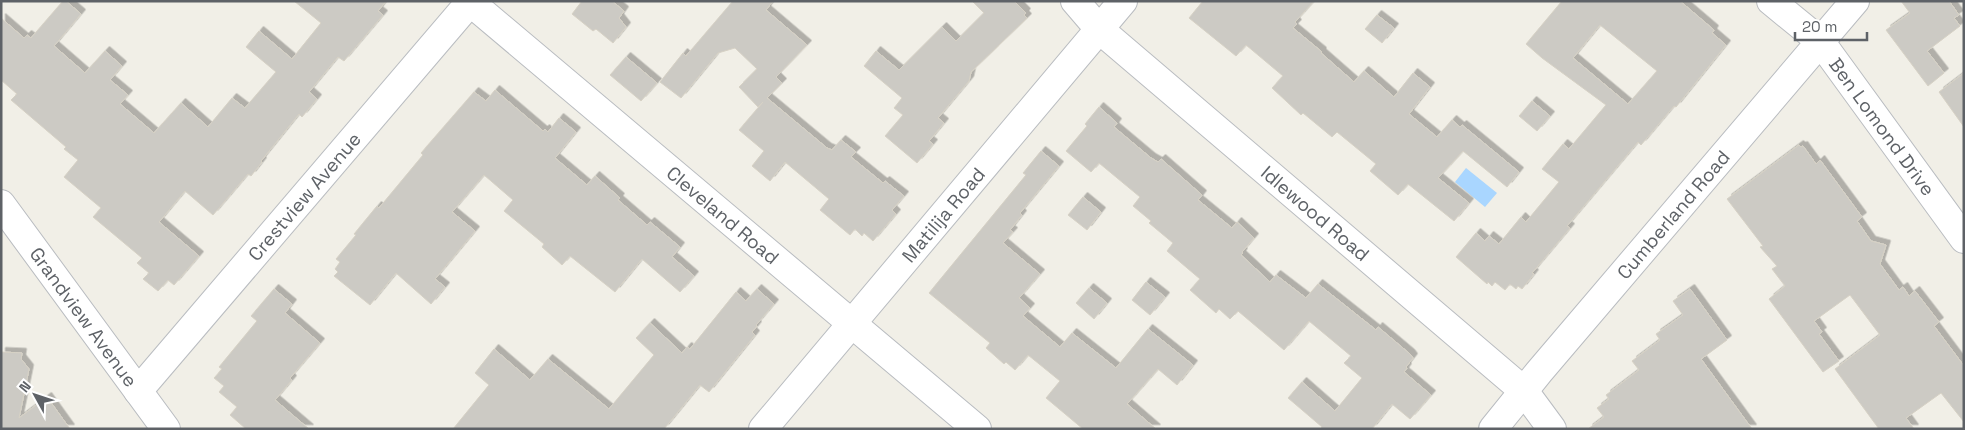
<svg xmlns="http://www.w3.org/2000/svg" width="1965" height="430" font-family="'Space Grotesk',sans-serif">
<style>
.water{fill:#a9d6ff}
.building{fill:#cccac4;stroke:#d6d1c5;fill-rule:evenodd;filter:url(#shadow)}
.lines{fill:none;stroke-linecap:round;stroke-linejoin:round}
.minor-casing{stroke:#b9bcc0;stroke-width:30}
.minor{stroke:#fff;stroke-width:28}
.labels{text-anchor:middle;stroke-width:4.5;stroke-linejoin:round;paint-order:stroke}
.street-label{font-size:19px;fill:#5e6267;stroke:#fff}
</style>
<defs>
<filter id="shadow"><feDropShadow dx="4.5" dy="-4.5" stdDeviation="0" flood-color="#0004"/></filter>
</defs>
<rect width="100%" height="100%" fill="#f1efe7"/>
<path class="water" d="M 1466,168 L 1497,193 L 1485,207 L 1455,182 Z"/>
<path class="building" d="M 63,1 L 66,1 L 81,14 L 54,46 L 85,73 L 105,51 L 122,66 L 110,80 L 128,95 L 120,104 L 154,133 L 181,103 L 208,127 L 232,98 L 245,108 L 276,72 L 246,47 L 259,31 L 292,59 L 321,23 L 294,1 L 386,1 L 378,11 L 383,15 L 344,61 L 338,57 L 309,92 L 317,99 L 302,117 L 299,114 L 261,161 L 262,162 L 251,176 L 248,174 L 213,215 L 185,191 L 159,222 L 199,256 L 174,285 L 168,280 L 158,291 L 143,279 L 149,273 L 137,263 L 142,258 L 93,217 L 101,208 L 64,177 L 78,160 L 64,149 L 66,147 L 11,100 L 17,94 L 1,80 L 1,18 L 24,38 L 27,35 L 31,38 Z
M 582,1 L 612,1 L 624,11 L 619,18 L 626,27 L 613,43 L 596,29 L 593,31 L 572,14 Z
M 733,1 L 773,1 L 766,10 L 807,45 L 776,77 L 782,83 L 767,98 L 827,148 L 832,150 L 841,140 L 856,152 L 851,157 L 883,183 L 885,181 L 904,196 L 892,210 L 896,214 L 873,241 L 864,233 L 862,236 L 855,229 L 850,235 L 820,210 L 829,199 L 785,162 L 770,181 L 752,166 L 764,151 L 739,130 L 763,102 L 758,107 L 739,87 L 757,69 L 735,48 L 718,53 L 681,98 L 660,82 L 683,53 L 686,56 Z
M 972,1 L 1014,1 L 1026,13 L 1024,15 L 1027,18 L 971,72 L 969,81 L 938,118 L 944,123 L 929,141 L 933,144 L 917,163 L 885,136 L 903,115 L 894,108 L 902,98 L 864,66 L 876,51 L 899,70 L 942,27 L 956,41 L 984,13 Z
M 1203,1 L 1314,1 L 1295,22 L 1297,24 L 1293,28 L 1322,52 L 1321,53 L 1354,82 L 1364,71 L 1394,97 L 1413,73 L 1430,87 L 1409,114 L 1437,137 L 1452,120 L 1460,127 L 1462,125 L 1519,172 L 1507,187 L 1463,151 L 1438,178 L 1469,203 L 1454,221 L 1408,184 L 1398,195 L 1370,171 L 1376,164 L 1337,132 L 1332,137 L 1303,113 L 1301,115 L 1272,88 L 1283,76 L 1246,45 L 1236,56 L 1189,18 Z
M 1562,1 L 1680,1 L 1714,30 L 1712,33 L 1726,45 L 1676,107 L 1674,106 L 1641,145 L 1638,142 L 1567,226 L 1570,228 L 1532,273 L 1534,274 L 1522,289 L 1518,286 L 1516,289 L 1510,284 L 1505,290 L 1495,282 L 1492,286 L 1488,282 L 1487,284 L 1456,257 L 1476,233 L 1485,241 L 1489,236 L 1499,244 L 1521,217 L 1526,222 L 1559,182 L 1542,169 L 1563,144 L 1569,149 L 1606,105 L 1542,58 L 1526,44 ZM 1600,25 L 1657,71 L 1628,104 L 1573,58 Z
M 1901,1 L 1949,1 L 1959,15 L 1954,18 L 1960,26 L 1927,51 L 1944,73 L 1928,86 L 1886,30 L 1910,13 Z
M 1377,15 L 1394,28 L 1382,43 L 1365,29 Z
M 626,57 L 657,83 L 641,101 L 610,75 Z
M 1964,73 L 1964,127 L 1939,92 Z
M 495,90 L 543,131 L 545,129 L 548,132 L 559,118 L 576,132 L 555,158 L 587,185 L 595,176 L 620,198 L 618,200 L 647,225 L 650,222 L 680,247 L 672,257 L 694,276 L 680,292 L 642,259 L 615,292 L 570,256 L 562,265 L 542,247 L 544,244 L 504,211 L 513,200 L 484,175 L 452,212 L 475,231 L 435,279 L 445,287 L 431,304 L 396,273 L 370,305 L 334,276 L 338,272 L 335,269 L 340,262 L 336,259 L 356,235 L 354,234 L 377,206 L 379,208 L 423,155 L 421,153 L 474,92 L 486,101 Z
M 1532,101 L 1550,116 L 1537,131 L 1519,116 Z
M 1099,107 L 1117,123 L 1114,127 L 1151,158 L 1158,162 L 1161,159 L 1202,195 L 1198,200 L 1232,228 L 1237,222 L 1254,238 L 1242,252 L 1243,253 L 1241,255 L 1270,282 L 1276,275 L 1306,298 L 1318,284 L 1376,330 L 1378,327 L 1410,354 L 1413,358 L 1406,367 L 1407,368 L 1404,372 L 1431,395 L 1410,419 L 1392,404 L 1372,429 L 1320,429 L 1322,427 L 1288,398 L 1302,382 L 1335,411 L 1362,378 L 1344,363 L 1351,356 L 1309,321 L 1284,350 L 1238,311 L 1230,319 L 1219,309 L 1216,313 L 1190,290 L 1200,279 L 1167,251 L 1173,243 L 1149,223 L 1151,221 L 1133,206 L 1140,197 L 1099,163 L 1091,172 L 1066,151 L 1087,126 L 1085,124 Z
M 1799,145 L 1801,147 L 1803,146 L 1816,164 L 1820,160 L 1862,217 L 1857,221 L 1871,241 L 1886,245 L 1880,264 L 1899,290 L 1903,287 L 1909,296 L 1915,291 L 1939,322 L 1934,326 L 1964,366 L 1964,422 L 1941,393 L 1906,418 L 1914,429 L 1879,429 L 1835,369 L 1880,335 L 1850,295 L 1814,321 L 1822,332 L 1819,334 L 1839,361 L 1823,372 L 1769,299 L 1785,286 L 1772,269 L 1777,266 L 1760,247 L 1763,246 L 1727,199 Z
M 1041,151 L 1059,166 L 1020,213 L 1022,215 L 1010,230 L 1013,232 L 1003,243 L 1040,274 L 1019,298 L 1030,308 L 1023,316 L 1060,347 L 1072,333 L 1116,368 L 1148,329 L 1193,365 L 1177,385 L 1158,369 L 1127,404 L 1156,429 L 1083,429 L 1046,398 L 1060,381 L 1028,355 L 1015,370 L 1006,362 L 1004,364 L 986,348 L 990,343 L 929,293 L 1026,175 L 1023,173 Z
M 1083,197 L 1101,212 L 1087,230 L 1068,215 Z
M 1146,282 L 1165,297 L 1150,315 L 1132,300 Z
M 1089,288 L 1107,303 L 1094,319 L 1076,303 Z
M 274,289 L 292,304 L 285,313 L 320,343 L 290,378 L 292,380 L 275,400 L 309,429 L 246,429 L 230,415 L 237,407 L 219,392 L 224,386 L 214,378 L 222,369 L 219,367 L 257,321 L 251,316 Z
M 757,289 L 774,304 L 756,325 L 757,326 L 752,332 L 755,335 L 709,392 L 700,385 L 664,429 L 453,429 L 489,385 L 475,373 L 494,349 L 530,380 L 548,359 L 609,409 L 654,355 L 636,338 L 650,323 L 682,353 L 687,347 L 690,349 L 736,292 L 746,301 Z
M 1690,289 L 1727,340 L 1701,359 L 1752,429 L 1588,429 L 1604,417 L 1597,408 L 1609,399 L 1606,395 L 1639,370 L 1632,361 L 1660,340 L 1656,334 L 1683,315 L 1673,301 Z
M 1,352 L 22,353 L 21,359 L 29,369 L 19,418 L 47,397 L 70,429 L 1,429 Z"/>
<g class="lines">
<defs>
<g id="minor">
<path id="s1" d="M 469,1 L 977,429"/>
<path id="s2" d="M 1075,1 L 1099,29 L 1524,391 L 1552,429"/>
<path id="s3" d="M 1771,1 L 1820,41 L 1964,239"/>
<path id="s4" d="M 1,204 L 166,429"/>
<path id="s5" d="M 138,391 L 471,1"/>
<path id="s6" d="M 763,429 L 1123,1"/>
<path id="s7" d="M 1493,429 L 1539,372 L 1855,1"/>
</g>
</defs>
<use href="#minor" class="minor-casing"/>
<use href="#minor" class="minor"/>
</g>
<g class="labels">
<g class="street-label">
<text dy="7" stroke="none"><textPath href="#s3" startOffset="169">Ben Lomond Drive</textPath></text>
<text dy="7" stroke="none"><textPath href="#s5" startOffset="256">Crestview Avenue</textPath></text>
<text dy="7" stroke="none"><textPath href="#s2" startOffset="321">Idlewood Road</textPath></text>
<text dy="7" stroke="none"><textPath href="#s7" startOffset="280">Cumberland Road</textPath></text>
<text dy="7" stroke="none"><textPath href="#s1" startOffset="332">Cleveland Road</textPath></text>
<text dy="7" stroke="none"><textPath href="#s6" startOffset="280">Matilija Road</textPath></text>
<text dy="7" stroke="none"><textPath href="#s4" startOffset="140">Grandview Avenue</textPath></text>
</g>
</g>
<rect width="1965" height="430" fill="none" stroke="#5e6267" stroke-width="5"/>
<g transform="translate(35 395) rotate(310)" stroke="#ffffff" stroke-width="4" paint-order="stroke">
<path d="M0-4L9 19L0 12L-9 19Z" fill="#5e6267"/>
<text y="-8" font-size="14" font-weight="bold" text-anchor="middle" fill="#5e6267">N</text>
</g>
<path d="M1795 32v8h72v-8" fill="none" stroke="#5e6267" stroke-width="2.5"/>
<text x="1802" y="32" font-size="15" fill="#5e6267" stroke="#ffffff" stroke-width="4" paint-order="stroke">20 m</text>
</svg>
